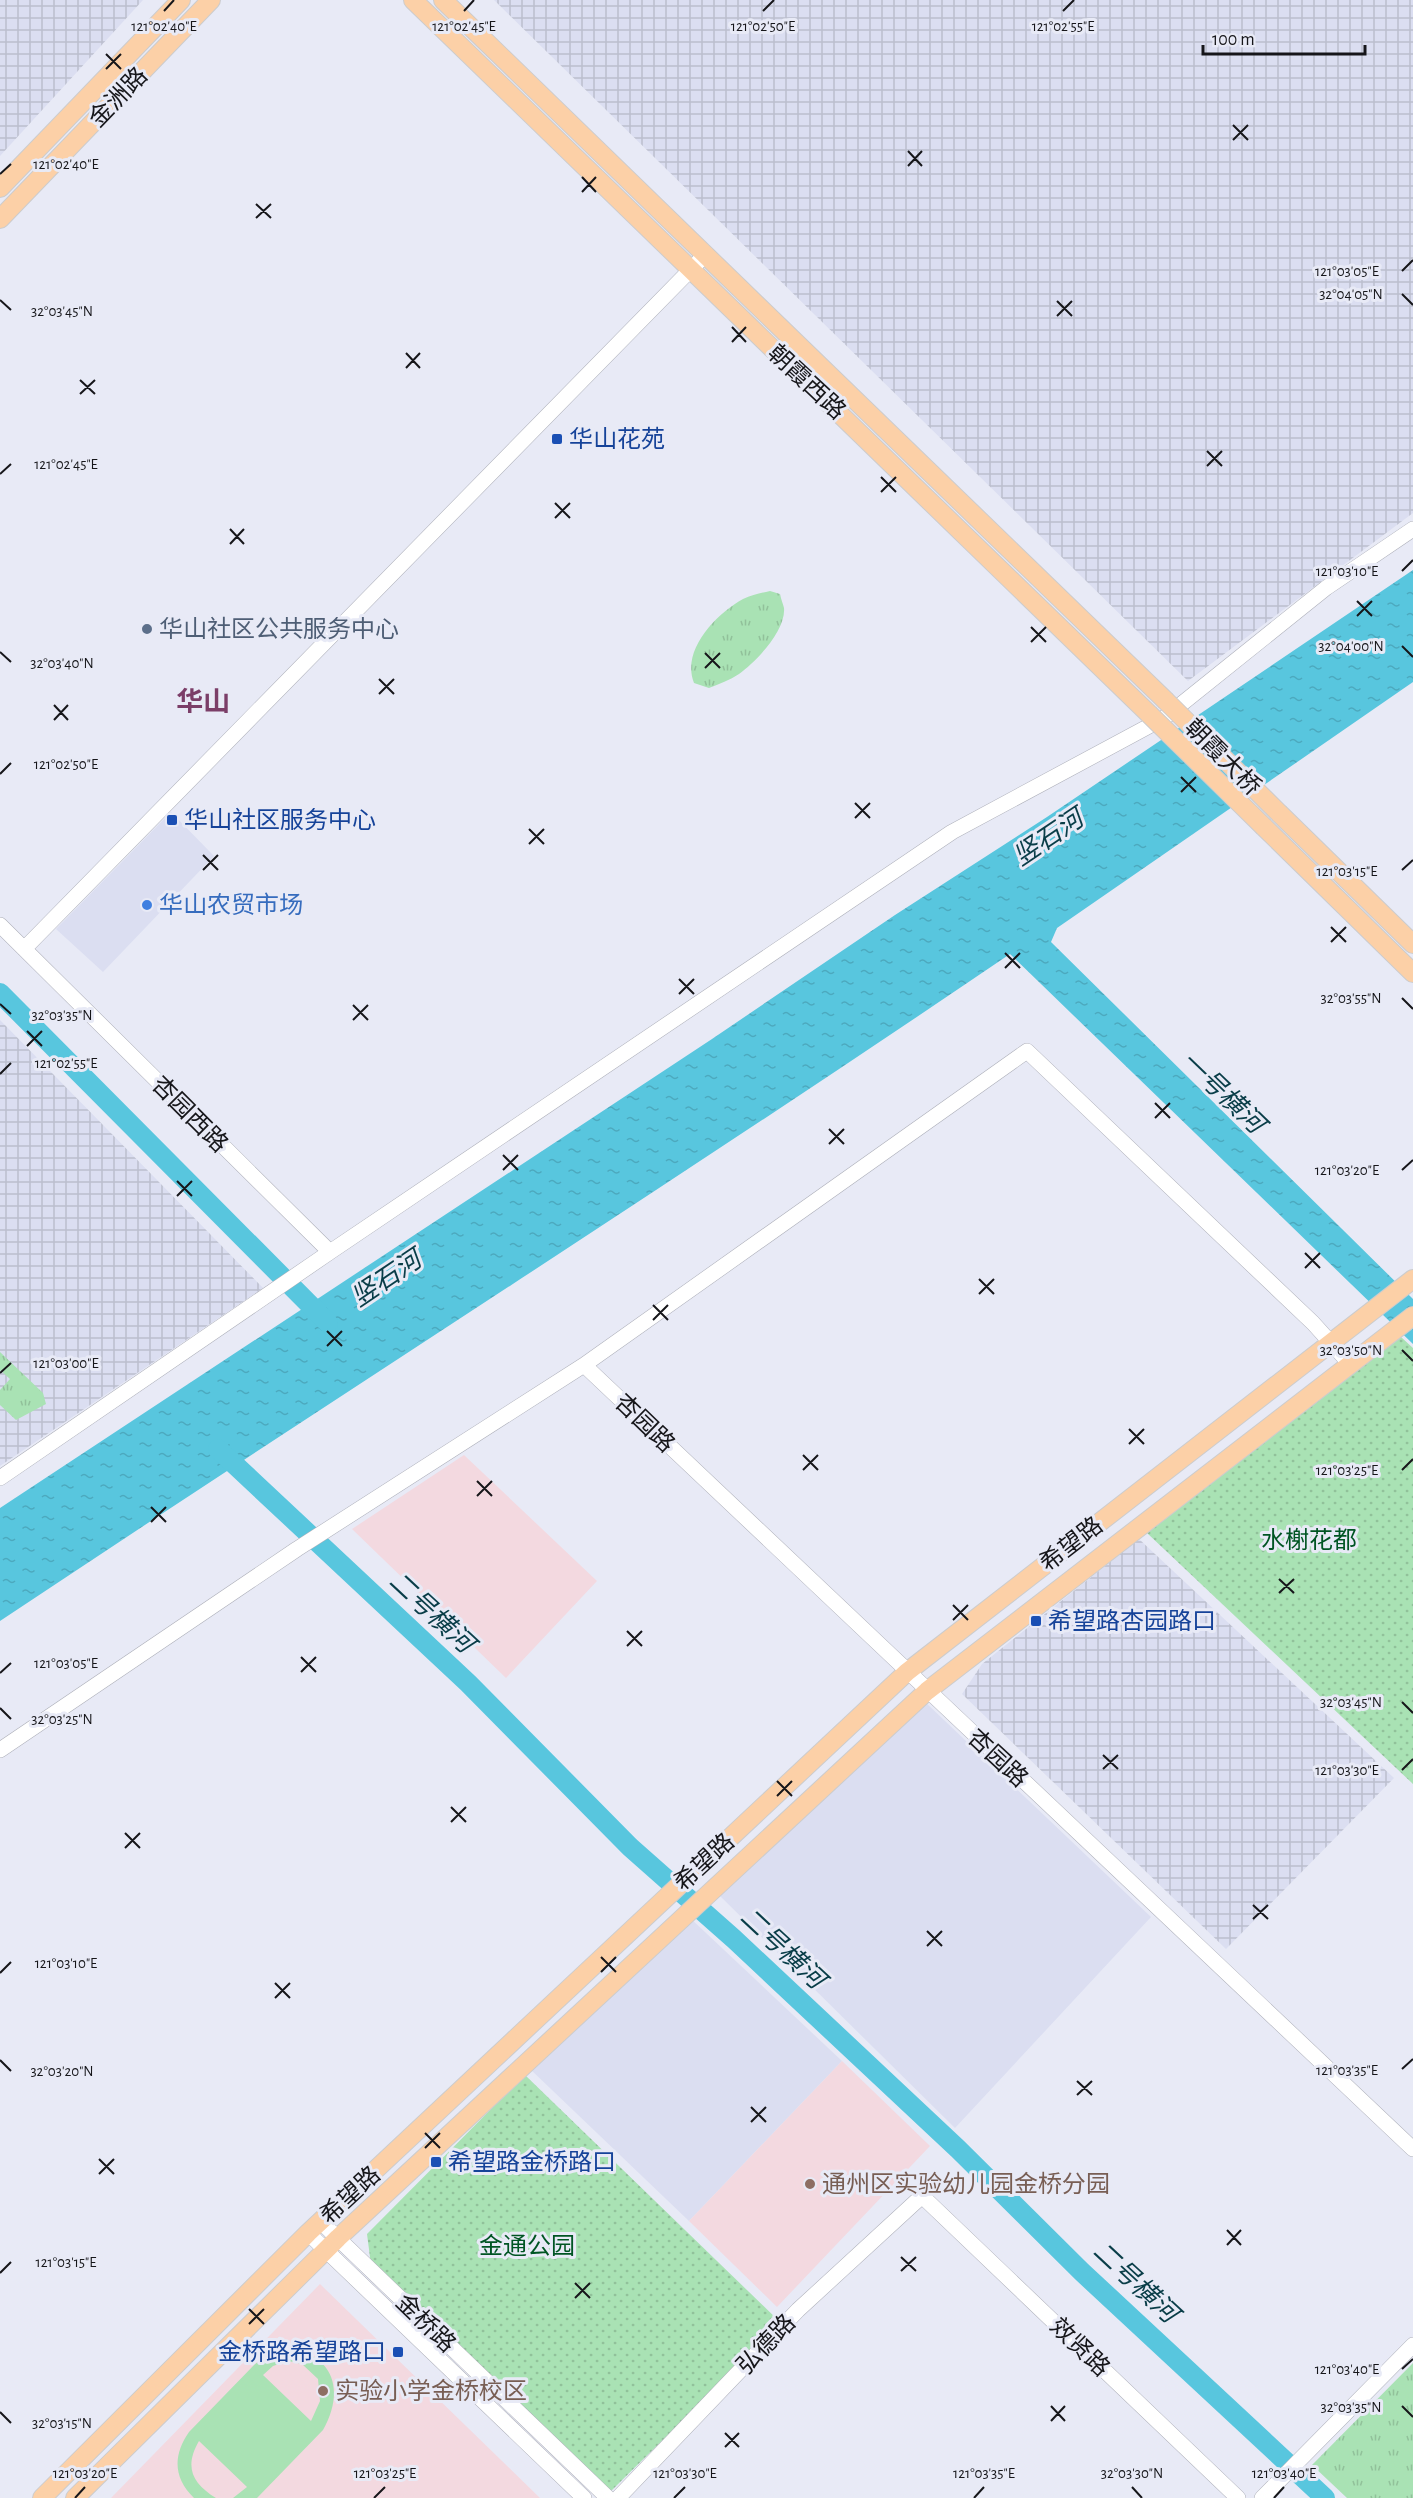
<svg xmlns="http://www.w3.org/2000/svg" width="1413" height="2498" font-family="'Alegreya Sans','Noto Sans SC',sans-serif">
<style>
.built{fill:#dbdef1}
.industrial{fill:url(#industrial-grid)}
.education{fill:#f3d9e0}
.grass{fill:url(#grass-tufts)}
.park{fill:url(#park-dots)}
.pitch{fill:#a9e2b4;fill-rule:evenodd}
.water{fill:url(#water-ripples)}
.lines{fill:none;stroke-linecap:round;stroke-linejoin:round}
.river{stroke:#58c6de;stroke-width:20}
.minor-casing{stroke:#aeb0ba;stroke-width:16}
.major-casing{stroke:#cccccd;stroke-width:20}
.minor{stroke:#fff;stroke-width:15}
.major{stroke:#fcd0a7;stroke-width:18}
.major-bridge-casing{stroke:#cccccd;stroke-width:20;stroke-linecap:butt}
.major-bridge{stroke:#fcd0a7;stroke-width:18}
.ticks{fill:none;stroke:#16161a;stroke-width:2}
.transit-dot{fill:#1a4fb4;stroke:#e8eaf6;stroke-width:2}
.service-dot{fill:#5c6f8a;stroke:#e8eaf6;stroke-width:2}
.shop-dot{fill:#3f7fe0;stroke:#e8eaf6;stroke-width:2}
.education-dot{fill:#8d6e63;stroke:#e8eaf6;stroke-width:2}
.labels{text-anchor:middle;stroke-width:6;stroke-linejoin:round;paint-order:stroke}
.street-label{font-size:24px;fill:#16161a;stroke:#e8eaf6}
.transit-label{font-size:24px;fill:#164399;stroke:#e8eaf6;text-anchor:start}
.service-label{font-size:24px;fill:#4e5e75;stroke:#e8eaf6;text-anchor:start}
.shop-label{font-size:24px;fill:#366cbe;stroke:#e8eaf6;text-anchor:start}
.park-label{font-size:24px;fill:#005523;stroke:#e8eaf6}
.education-label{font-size:24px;fill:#785e54;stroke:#e8eaf6;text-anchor:start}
.water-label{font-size:26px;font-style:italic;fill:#093d48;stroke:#e8eaf6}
.quarter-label{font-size:27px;font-weight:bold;fill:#7b3e68;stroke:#e8eaf6}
.ticks-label{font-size:15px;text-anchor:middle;fill:#16161a;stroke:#e8eaf6;stroke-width:6;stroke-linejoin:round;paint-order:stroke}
</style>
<defs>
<pattern id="industrial-grid" width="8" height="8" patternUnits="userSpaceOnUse" patternTransform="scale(1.5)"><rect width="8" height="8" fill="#dbdef1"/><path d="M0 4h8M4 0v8" fill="none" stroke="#bbbece"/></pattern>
<pattern id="grass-tufts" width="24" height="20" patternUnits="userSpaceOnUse" patternTransform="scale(1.5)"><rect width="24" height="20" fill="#a9e2b4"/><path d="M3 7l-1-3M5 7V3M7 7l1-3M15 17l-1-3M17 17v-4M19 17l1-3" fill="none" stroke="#91c19a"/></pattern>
<pattern id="park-dots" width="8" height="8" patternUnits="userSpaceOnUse" patternTransform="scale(1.5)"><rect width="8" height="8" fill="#a9e2b4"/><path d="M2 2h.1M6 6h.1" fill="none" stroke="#91c19a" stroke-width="1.8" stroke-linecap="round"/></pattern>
<pattern id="water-ripples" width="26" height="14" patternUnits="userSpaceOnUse" patternTransform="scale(1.5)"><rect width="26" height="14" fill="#58c6de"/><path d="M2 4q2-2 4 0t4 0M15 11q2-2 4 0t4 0" fill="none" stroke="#4ca9be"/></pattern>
</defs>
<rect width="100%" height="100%" fill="#e8eaf6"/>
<path class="built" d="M 171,812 L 214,856 L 103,972 L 56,929 Z
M 924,1701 L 1151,1917 L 955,2128 L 720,1896 Z
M 689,1917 L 842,2061 L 689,2221 L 529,2068 Z"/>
<path class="industrial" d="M 0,0 L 143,0 L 0,156 Z
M 494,0 L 1413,0 L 1413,513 L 1188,681 Z
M 0,1020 L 263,1288 L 0,1466 Z
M 1139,1539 L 1394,1778 L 1226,1949 L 962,1694 L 982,1664 Z"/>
<path class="education" d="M 464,1455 L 597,1581 L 506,1678 L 352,1529 Z
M 842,2061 L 930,2146 L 777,2307 L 689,2221 Z
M 320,2284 L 540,2498 L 111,2498 Z"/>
<path class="grass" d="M 770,591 L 780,594 C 781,599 783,604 784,608 C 786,630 756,662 739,674 C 730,680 719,684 709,688 L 694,683 C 681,650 716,614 743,599 C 752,595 761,593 770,591 Z
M 0,1352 L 43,1393 L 46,1404 L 16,1420 L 0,1405 L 0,1390 L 10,1379 L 0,1370 Z
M 1413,2363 L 1413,2498 L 1347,2498 L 1312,2465 Z"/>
<path class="park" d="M 1401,1337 L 1413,1348 L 1413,1784 L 1147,1533 Z
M 525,2075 L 781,2323 L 609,2493 L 371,2265 L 367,2234 Z"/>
<path class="pitch" d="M 290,2349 C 336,2356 344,2393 323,2430 L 257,2498 L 233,2498 L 247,2487 L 199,2441 C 184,2467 192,2483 216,2498 L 194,2498 C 173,2478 173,2455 189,2432 L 255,2364 L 271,2353 ZM 288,2361 L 302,2364 L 318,2379 L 320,2401 L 311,2421 L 263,2375 L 273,2366 Z"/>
<path class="water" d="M 1413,570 L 1413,682 L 1057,928 L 1051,942 L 1413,1299 L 1413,1344 L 1010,954 C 676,1181 336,1397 0,1621 L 0,1508 L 712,1039 L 895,915 L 1047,817 Z"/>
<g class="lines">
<path class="river" d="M 0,993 L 328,1323
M 218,1449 L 468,1683 L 630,1847 L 734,1939 L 958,2149 L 1082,2272 L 1325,2498"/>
<defs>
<path id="minor" d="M 0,925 L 330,1252
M 24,949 L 706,254
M 584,1365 L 1413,2149
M 0,1478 L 330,1252 L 952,832 L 1164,718 L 1326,588 L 1413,529
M 0,1750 L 297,1549 L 584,1365 L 1027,1051 L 1313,1323 L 1350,1364
M 321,2222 L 608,2498
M 308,2233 L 584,2498
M 618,2498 L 798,2310 L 922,2196 L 1238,2498
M 1262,2498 L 1413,2345"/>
<path id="major" d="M 413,0 L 1149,714
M 443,0 C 684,233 923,468 1165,700
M 0,188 L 181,0
M 0,219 L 211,0
M 1280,814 L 1413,944
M 1264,827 L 1413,973
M 42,2498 L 308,2233 L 907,1672 L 1413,1279
M 75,2498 L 338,2238 L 927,1691 L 1413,1316"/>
</defs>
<use href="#minor" class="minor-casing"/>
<use href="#major" class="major-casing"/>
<use href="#minor" class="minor"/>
<use href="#major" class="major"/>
<defs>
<path id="major-bridge" d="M 1165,700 L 1280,814
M 1149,714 L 1264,827"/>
</defs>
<use href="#major-bridge" class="major-bridge-casing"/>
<use href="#major-bridge" class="major-bridge"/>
</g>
<path class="ticks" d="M 164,11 L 174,0M 464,11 L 474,0M 763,11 L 774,0M 1063,11 L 1074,0M 106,54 L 121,69M 106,69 L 121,54M 1233,125 L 1248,140M 1233,140 L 1248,125M 908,151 L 922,166M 908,166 L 922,151M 0,174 L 11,164M 582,177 L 596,192M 582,192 L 596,177M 256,204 L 271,218M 256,218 L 271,204M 1402,271 L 1413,260M 1402,294 L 1413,305M 0,300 L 11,310M 1057,301 L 1072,316M 1057,316 L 1072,301M 732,327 L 746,342M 732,342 L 746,327M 406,353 L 420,368M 406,368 L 420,353M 80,380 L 95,394M 80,394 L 95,380M 1207,451 L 1222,466M 1207,466 L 1222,451M 0,474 L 11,464M 881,477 L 896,492M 881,492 L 896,477M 555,503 L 570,518M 555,518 L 570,503M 230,529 L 244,544M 230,544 L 244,529M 1402,571 L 1413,560M 1357,601 L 1372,616M 1357,616 L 1372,601M 1031,627 L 1046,642M 1031,642 L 1046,627M 1402,646 L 1413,657M 0,652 L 11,662M 705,653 L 720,668M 705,668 L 720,653M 379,679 L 394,694M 379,694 L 394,679M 54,705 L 68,720M 54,720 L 68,705M 0,774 L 11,763M 1181,777 L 1196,792M 1181,792 L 1196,777M 855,803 L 870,818M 855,818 L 870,803M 529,829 L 544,844M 529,844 L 544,829M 203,855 L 218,870M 203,870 L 218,855M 1402,870 L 1413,860M 1331,927 L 1346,942M 1331,942 L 1346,927M 1005,953 L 1020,968M 1005,968 L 1020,953M 679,979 L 694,994M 679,994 L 694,979M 1402,998 L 1413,1009M 0,1004 L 11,1014M 353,1005 L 368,1020M 353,1020 L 368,1005M 27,1031 L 42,1046M 27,1046 L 42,1031M 0,1074 L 11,1063M 1155,1103 L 1170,1118M 1155,1118 L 1170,1103M 829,1129 L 844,1144M 829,1144 L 844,1129M 503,1155 L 518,1170M 503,1170 L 518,1155M 1402,1170 L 1413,1160M 177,1181 L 192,1196M 177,1196 L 192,1181M 1305,1253 L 1320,1268M 1305,1268 L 1320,1253M 979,1279 L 994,1294M 979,1294 L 994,1279M 653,1305 L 668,1320M 653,1320 L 668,1305M 327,1331 L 342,1346M 327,1346 L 342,1331M 1402,1350 L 1413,1361M 0,1373 L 11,1363M 1129,1429 L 1144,1444M 1129,1444 L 1144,1429M 803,1455 L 818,1470M 803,1470 L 818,1455M 1402,1470 L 1413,1459M 477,1481 L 492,1496M 477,1496 L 492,1481M 151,1507 L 166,1522M 151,1522 L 166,1507M 1279,1579 L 1294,1593M 1279,1593 L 1294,1579M 953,1605 L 968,1620M 953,1620 L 968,1605M 627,1631 L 642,1646M 627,1646 L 642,1631M 301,1657 L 316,1672M 301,1672 L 316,1657M 0,1673 L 11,1663M 1402,1702 L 1413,1713M 0,1708 L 11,1719M 1103,1755 L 1118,1769M 1103,1769 L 1118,1755M 1402,1770 L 1413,1759M 777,1781 L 792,1796M 777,1796 L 792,1781M 451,1807 L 466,1822M 451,1822 L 466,1807M 125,1833 L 140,1848M 125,1848 L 140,1833M 1253,1905 L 1268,1919M 1253,1919 L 1268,1905M 927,1931 L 942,1946M 927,1946 L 942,1931M 601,1957 L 616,1972M 601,1972 L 616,1957M 0,1973 L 11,1962M 275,1983 L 290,1998M 275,1998 L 290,1983M 0,2060 L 11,2071M 1402,2069 L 1413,2059M 1077,2081 L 1092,2095M 1077,2095 L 1092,2081M 751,2107 L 766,2122M 751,2122 L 766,2107M 425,2133 L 440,2148M 425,2148 L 440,2133M 99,2159 L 114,2174M 99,2174 L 114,2159M 1227,2230 L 1241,2245M 1227,2245 L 1241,2230M 901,2257 L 916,2271M 901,2271 L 916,2257M 0,2273 L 11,2262M 575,2283 L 590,2298M 575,2298 L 590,2283M 249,2309 L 264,2324M 249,2324 L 264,2309M 1402,2369 L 1413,2359M 1051,2406 L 1065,2421M 1402,2406 L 1413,2417M 0,2412 L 11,2423M 1051,2421 L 1065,2406M 725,2433 L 739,2447M 725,2447 L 739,2433M 1132,2487 L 1142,2498M 75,2498 L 85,2487M 374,2498 L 385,2487M 674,2498 L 685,2487M 974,2498 L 984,2487M 1274,2498 L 1284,2487"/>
<g class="transit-dot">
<rect x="551" y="433" width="12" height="12" rx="3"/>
<rect x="166" y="814" width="12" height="12" rx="3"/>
<rect x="1030" y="1615" width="12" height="12" rx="3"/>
<rect x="430" y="2156" width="12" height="12" rx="3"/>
<rect x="392" y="2346" width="12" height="12" rx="3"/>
</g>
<circle class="service-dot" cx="147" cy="629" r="6"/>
<circle class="shop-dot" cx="147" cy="905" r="6"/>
<g class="education-dot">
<circle cx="810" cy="2184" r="6"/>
<circle cx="323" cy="2391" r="6"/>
</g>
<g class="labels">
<g class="street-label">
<text transform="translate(118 97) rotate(-46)" y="8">金洲路</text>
<text transform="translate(807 382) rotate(43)" y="8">朝霞西路</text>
<text transform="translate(1223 757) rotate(45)" y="8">朝霞大桥</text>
<text transform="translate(190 1114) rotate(45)" y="8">杏园西路</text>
<text transform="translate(645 1423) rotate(44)" y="8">杏园路</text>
<text transform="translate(1071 1544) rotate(-38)" y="8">希望路</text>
<text transform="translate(998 1758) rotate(43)" y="8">杏园路</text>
<text transform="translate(704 1862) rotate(-43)" y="8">希望路</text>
<text transform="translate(350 2195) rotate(-43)" y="8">希望路</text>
<text transform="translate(426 2323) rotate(44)" y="8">金桥路</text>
<text transform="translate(766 2344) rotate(-46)" y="8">弘德路</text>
<text transform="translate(1080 2347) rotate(44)" y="8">效贤路</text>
</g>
<g class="transit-label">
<text x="569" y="447">华山花苑</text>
<text x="184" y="828">华山社区服务中心</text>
<text x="1048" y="1629">希望路杏园路口</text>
<text x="448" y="2170">希望路金桥路口</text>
<text x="386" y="2360" text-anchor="end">金桥路希望路口</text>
</g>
<g class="service-label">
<text x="159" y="637">华山社区公共服务中心</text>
</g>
<g class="shop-label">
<text x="159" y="913">华山农贸市场</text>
</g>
<g class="park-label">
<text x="1309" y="1548">水榭花都</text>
<text x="527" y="2254">金通公园</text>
</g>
<g class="education-label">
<text x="822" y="2192">通州区实验幼儿园金桥分园</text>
<text x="335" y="2399">实验小学金桥校区</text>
</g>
<g class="water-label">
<text transform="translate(1048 837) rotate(-34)" y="9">竖石河</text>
<text transform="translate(1223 1092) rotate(44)" y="9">一号横河</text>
<text transform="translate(386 1278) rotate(-34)" y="9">竖石河</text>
<text transform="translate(432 1612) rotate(43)" y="9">二号横河</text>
<text transform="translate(783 1948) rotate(43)" y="9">二号横河</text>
<text transform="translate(1136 2282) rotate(43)" y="9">二号横河</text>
</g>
<g class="quarter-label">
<text x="203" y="711">华山</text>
</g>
</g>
<g class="ticks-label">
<text x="164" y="31">121°02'40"E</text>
<text x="464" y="31">121°02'45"E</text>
<text x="763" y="31">121°02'50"E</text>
<text x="1063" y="31">121°02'55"E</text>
<text x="66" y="169">121°02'40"E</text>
<text x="1347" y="276">121°03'05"E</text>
<text x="1351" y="299">32°04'05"N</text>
<text x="62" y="316">32°03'45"N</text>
<text x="66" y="469">121°02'45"E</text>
<text x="1347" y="576">121°03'10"E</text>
<text x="1351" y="651">32°04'00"N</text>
<text x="62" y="668">32°03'40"N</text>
<text x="66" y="769">121°02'50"E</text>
<text x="1347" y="876">121°03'15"E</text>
<text x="1351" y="1003">32°03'55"N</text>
<text x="62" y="1020">32°03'35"N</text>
<text x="66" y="1068">121°02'55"E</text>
<text x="1347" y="1175">121°03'20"E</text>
<text x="1351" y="1355">32°03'50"N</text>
<text x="66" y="1368">121°03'00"E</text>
<text x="1347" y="1475">121°03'25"E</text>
<text x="66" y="1668">121°03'05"E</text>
<text x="1351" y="1707">32°03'45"N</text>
<text x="62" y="1724">32°03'25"N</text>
<text x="1347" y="1775">121°03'30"E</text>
<text x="66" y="1968">121°03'10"E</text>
<text x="1347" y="2075">121°03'35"E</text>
<text x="62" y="2076">32°03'20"N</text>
<text x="66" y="2267">121°03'15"E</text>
<text x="1347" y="2374">121°03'40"E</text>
<text x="1351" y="2412">32°03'35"N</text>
<text x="62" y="2428">32°03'15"N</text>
<text x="85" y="2478">121°03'20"E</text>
<text x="385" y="2478">121°03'25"E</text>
<text x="685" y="2478">121°03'30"E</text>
<text x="984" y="2478">121°03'35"E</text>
<text x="1132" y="2478">32°03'30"N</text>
<text x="1284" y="2478">121°03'40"E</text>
</g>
<path d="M1203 45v9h162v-9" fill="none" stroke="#16161a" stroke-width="3"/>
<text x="1212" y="45" font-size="18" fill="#16161a" stroke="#e8eaf6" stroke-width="4.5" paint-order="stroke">100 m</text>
</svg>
